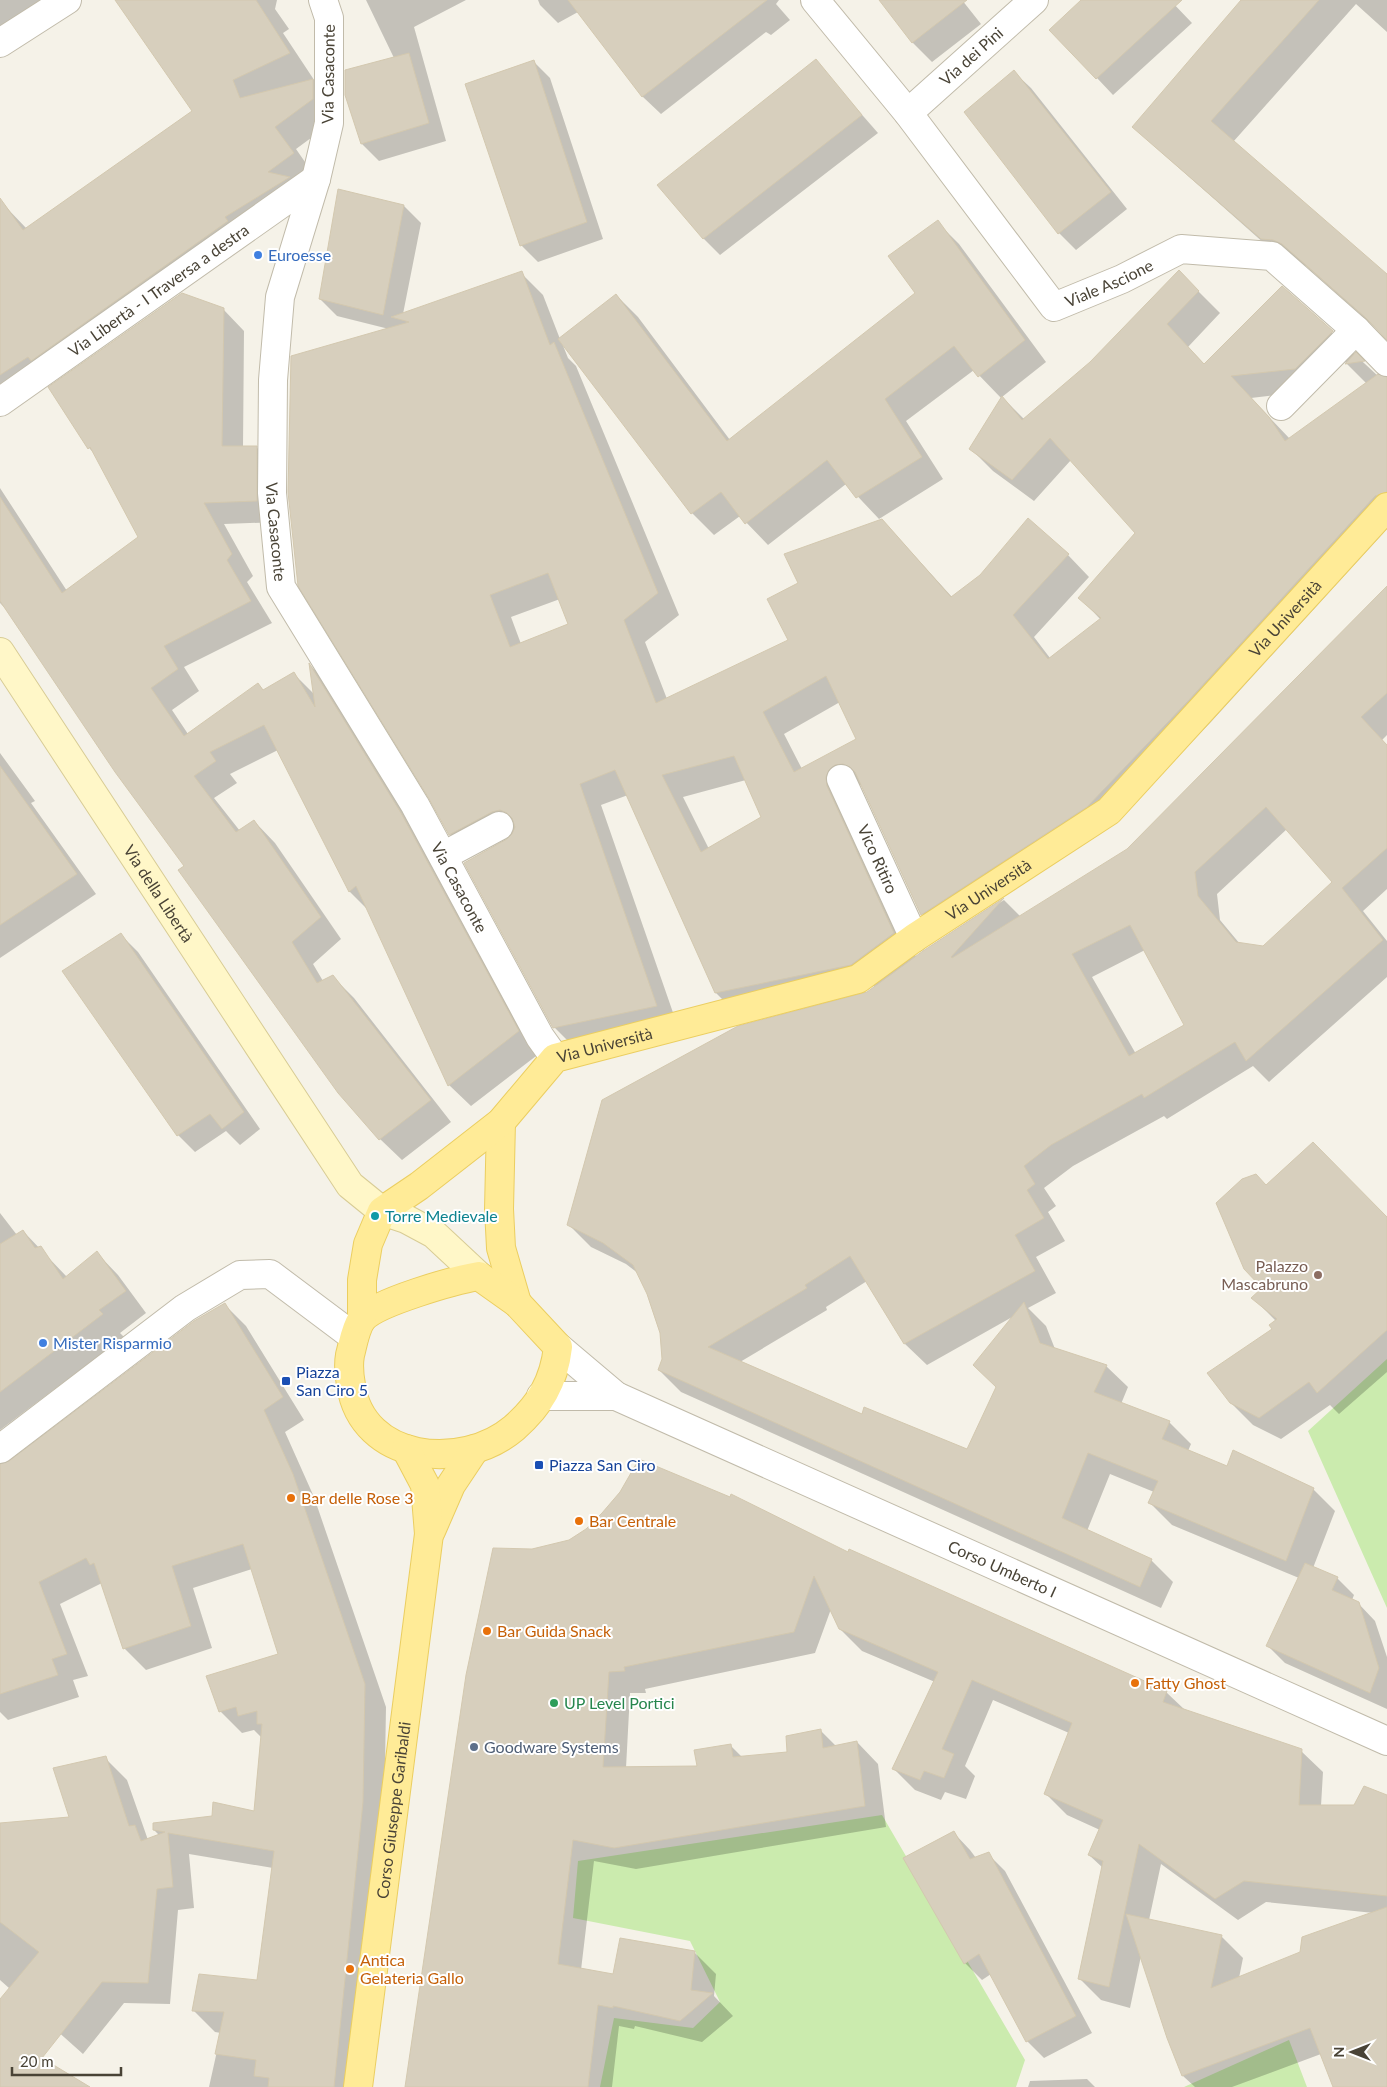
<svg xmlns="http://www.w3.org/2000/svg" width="1387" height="2087" font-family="Lato,sans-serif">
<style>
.green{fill:#cbebae}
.shadow{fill:#0003;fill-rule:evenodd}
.building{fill:#d7cfbd;stroke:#d3c8af;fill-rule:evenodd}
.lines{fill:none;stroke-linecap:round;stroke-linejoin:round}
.street-casing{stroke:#c1bbaa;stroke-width:30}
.secondary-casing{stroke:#d8cc95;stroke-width:30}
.primary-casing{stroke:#ebce60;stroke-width:30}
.street{stroke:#fff;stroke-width:28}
.secondary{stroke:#fff7c8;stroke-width:28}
.primary{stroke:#ffeb97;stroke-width:28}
.shop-dot{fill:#3f7fe0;stroke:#fff;stroke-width:2}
.culture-dot{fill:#0f9aa8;stroke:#fff;stroke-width:2}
.education-dot{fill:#8d6e63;stroke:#fff;stroke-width:2}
.transit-dot{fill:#1a4fb4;stroke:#fff;stroke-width:2}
.food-dot{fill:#e8710a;stroke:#fff;stroke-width:2}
.leisure-dot{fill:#2e9e5b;stroke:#fff;stroke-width:2}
.service-dot{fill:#5c6f8a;stroke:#fff;stroke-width:2}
.labels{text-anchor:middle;stroke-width:4;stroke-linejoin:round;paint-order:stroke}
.street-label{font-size:16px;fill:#494336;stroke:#fff}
.shop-label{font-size:16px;fill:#366cbe;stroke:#fff;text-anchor:start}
.culture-label{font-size:16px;fill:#0d838f;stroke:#fff;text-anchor:start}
.education-label{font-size:16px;fill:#785e54;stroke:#fff;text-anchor:end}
.transit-label{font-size:16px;fill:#164399;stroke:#fff;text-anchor:start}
.food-label{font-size:16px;fill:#c56008;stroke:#fff;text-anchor:start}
.leisure-label{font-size:16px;fill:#27864d;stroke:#fff;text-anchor:start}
.service-label{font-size:16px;fill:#4e5e75;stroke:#fff;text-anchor:start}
</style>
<rect width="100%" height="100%" fill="#f5f2e8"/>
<path class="green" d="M 1387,1359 L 1387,1608 L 1308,1431 Z
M 882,1815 L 1025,2060 L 1016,2087 L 600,2087 L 614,2018 L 693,2028 L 720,2002 L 690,1941 L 573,1918 L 578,1861 Z
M 1289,2040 L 1307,2087 L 1184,2087 Z"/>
<path class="shadow" d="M 0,0 L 43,0 L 0,41 Z
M 118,0 L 277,0 L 275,9 L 289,29 L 283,33 L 334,110 L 334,121 L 296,149 L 314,175 L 248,243 L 53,382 L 50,378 L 0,411 L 0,208 L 4,205 L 27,229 L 194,111 Z
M 366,0 L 466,0 L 414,27 L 446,141 L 379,161 L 362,144 L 394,58 Z
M 538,0 L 779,0 L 776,4 L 790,20 L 771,35 L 766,32 L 661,114 L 643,97 L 578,12 L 558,23 L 540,5 Z
M 881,0 L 962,0 L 981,24 L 932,62 L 913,43 Z
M 1083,0 L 1170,0 L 1192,23 L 1113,95 L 1097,78 Z
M 1242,0 L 1387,0 L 1387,32 L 1356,4 L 1233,142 L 1387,276 L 1387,338 L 1306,266 L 1296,262 L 1284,261 L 1133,127 Z
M 533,61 L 550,78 L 603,239 L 538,262 L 522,246 L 467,85 Z
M 815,61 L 878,133 L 720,255 L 703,238 Z
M 1014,72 L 1031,88 L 1127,209 L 1076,250 L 1059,233 Z
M 339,190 L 404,206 L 421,223 L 403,314 L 521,273 L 543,295 L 560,339 L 616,295 L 638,317 L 730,440 L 916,293 L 937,222 L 959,244 L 1046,362 L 1002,397 L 1025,420 L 1091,363 L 1179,272 L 1220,313 L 1188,347 L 1205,365 L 1282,287 L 1378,376 L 1387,378 L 1387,529 L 1210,723 L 1109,828 L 943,936 L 922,914 L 862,785 L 857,786 L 848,808 L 916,957 L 1004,900 L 1021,917 L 1128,850 L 1387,588 L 1387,735 L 1382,740 L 1387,745 L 1387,889 L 1363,911 L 1387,941 L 1387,977 L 1269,1082 L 1253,1066 L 1167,1119 L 1164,1116 L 1073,1166 L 1044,1188 L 1056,1206 L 1048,1212 L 1065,1241 L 1036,1257 L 1056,1293 L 1028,1308 L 1046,1326 L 1055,1349 L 1106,1366 L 1128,1387 L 1121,1404 L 1169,1422 L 1191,1444 L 1188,1451 L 1227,1468 L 1313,1489 L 1335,1511 L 1313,1568 L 1337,1578 L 1354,1595 L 1352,1600 L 1358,1603 L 1375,1621 L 1387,1657 L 1387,1709 L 1285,1663 L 1268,1646 L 1299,1578 L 1172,1525 L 1150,1503 L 1154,1492 L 1110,1474 L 1087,1531 L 1151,1560 L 1173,1582 L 1161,1608 L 681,1392 L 659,1370 L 663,1359 L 661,1333 L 648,1293 L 639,1274 L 626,1264 L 591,1247 L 569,1225 L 879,985 L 738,1015 L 716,993 L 628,795 L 601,805 L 678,1027 L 576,1049 L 554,1027 L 508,840 L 513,834 L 472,856 L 450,834 L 389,329 L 337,316 L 320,299 ZM 562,343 L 692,513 L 714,535 L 740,516 L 768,545 L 846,484 L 879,519 L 943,479 L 906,421 L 974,370 L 1002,399 L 971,449 L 993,471 L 1034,501 L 1071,460 L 1137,533 L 1080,598 L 1101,620 L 1050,658 L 1034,637 L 1089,577 L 1068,555 L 952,597 L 882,520 L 799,584 L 790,640 L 667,699 L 645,642 L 679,615 L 576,366 L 568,358 ZM 1345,362 L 1367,384 L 1290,439 L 1251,398 L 1317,390 ZM 560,599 L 570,625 L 521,644 L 511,617 ZM 840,702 L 857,740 L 802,769 L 784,734 ZM 746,780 L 762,818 L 709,849 L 683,797 ZM 1287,829 L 1334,882 L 1263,948 L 1240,944 L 1220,920 L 1217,894 ZM 1145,950 L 1186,1025 L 1136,1054 L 1092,977 ZM 867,1281 L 905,1344 L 927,1365 L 1014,1316 L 997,1387 L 968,1451 L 863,1416 L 740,1362 L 827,1310 L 826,1307 Z
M 223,309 L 244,331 L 243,447 L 256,447 L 278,468 L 278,522 L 224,524 L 253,576 L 247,582 L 272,623 L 184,667 L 199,691 L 172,710 L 188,734 L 258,684 L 264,691 L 293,673 L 315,695 L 311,666 L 330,686 L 423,836 L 540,1053 L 471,1106 L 449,1085 L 370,912 L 350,892 L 278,750 L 230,774 L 237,783 L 214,798 L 240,831 L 254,821 L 275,843 L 341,939 L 313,964 L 323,981 L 333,977 L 354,998 L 451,1122 L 402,1160 L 380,1139 L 186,867 L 10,613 L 0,603 L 0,488 L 67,591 L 140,537 L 96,455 L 89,448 Z
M 0,753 L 35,801 L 31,803 L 96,894 L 0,958 Z
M 121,935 L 138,952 L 260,1129 L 240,1145 L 226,1131 L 195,1152 L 178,1135 Z
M 1266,1186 L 1387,1218 L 1387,1372 L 1339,1414 L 1330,1405 L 1281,1439 L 1253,1425 L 1231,1403 L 1274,1329 L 1276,1321 L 1253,1298 L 1264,1288 Z
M 0,1213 L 17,1235 L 23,1231 L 67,1277 L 97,1253 L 118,1275 L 146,1313 L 120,1333 L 124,1337 L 0,1430 Z
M 224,1304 L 246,1326 L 304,1420 L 285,1432 L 314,1497 L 386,1707 L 384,1824 L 357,2087 L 209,2087 L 221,2033 L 215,2032 L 194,2011 L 258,1981 L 273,1868 L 189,1854 L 194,1908 L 178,1910 L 170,2004 L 124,2003 L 83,2054 L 0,1980 L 0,1824 L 70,1819 L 105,1758 L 127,1780 L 148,1840 L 160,1836 L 154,1830 L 255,1812 L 261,1737 L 254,1730 L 242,1733 L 220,1711 L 279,1655 L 252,1569 L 193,1588 L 212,1648 L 146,1670 L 124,1648 L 102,1583 L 60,1604 L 88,1676 L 73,1680 L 79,1697 L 8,1720 L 0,1712 L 0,1450 L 10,1463 Z
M 848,1554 L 1166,1692 L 1185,1710 L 1301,1751 L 1323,1772 L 1321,1806 L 1355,1806 L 1387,1797 L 1387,2087 L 1335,2087 L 1321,2054 L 1232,2087 L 1195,2087 L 1183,2076 L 1168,2037 L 1141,1956 L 1130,2008 L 1101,2000 L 1080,1979 L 1103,1868 L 1089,1855 L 1100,1830 L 1067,1815 L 1045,1793 L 1069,1733 L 993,1700 L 965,1766 L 975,1776 L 966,1799 L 945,1792 L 941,1800 L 915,1790 L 894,1769 L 935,1682 L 862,1651 L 840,1629 L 831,1609 L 815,1653 L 645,1689 L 646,1693 L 630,1693 L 626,1768 L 698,1767 L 730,1745 L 742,1757 L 788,1753 L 821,1731 L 836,1746 L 857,1742 L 878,1764 L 886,1827 L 636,1869 L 594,1861 L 581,1970 L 614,1975 L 694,1952 L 716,1974 L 714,1996 L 733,2016 L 702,2042 L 635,2026 L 634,2029 L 619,2026 L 612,2087 L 407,2087 L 468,1675 ZM 1161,1864 L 1238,1920 L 1266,1902 L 1374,1913 L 1302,1953 L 1239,1978 L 1243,1958 L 1221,1936 L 1149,1920 Z
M 954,1833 L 970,1850 L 976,1858 L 988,1854 L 1005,1871 L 1092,2033 L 1044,2058 L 1027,2041 L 991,1974 L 982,1980 L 965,1963 Z
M 1087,2079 L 1095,2087 L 1028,2087 L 1030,2081 Z"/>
<path class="building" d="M 115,0 L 256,0 L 290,53 L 233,80 L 240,98 L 313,79 L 313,99 L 275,127 L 294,153 L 268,172 L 290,177 L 225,217 L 228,221 L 31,361 L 28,357 L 0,375 L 0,198 L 23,230 L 192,111 Z
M 568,0 L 767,0 L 642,97 Z
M 879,0 L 967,0 L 912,43 Z
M 1081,0 L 1182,0 L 1096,79 L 1049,30 Z
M 1241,0 L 1319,0 L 1211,121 L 1387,274 L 1387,340 L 1366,318 L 1282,244 L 1273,240 L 1261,239 L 1132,127 Z
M 409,53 L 429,123 L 361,144 L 345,95 L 345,70 Z
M 816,59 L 862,115 L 703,239 L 657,185 Z
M 534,60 L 587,222 L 520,246 L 465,84 Z
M 1014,70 L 1111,192 L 1058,234 L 964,112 Z
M 338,189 L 404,205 L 383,315 L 319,299 Z
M 938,220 L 1025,340 L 978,377 L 954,346 L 885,399 L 922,457 L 856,498 L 827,460 L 745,524 L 721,492 L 691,514 L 558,339 L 616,294 L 727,441 L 915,293 L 888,256 Z
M 1179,270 L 1199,291 L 1167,324 L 1204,364 L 1282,286 L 1333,331 L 1295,369 L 1231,376 L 1269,417 L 1285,441 L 1378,374 L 1387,377 L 1387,492 L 1375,496 L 1188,701 L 1087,807 L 921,915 L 855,772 L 850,767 L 843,764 L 835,765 L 829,770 L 826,777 L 827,786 L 894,933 L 851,965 L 715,993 L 615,770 L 580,784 L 657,1006 L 553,1028 L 464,863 L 507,839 L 512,834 L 515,827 L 512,818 L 507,813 L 500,810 L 492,812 L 449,835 L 428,797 L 298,586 L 288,492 L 291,356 L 409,322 L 391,317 L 522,271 L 550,345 L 554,342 L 658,593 L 624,620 L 656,703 L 788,640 L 767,599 L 798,583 L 784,554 L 882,519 L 951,597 L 980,575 L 1028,518 L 1069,554 L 1013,615 L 1048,659 L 1101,618 L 1078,598 L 1135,533 L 1050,438 L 1012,480 L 969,449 L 1002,396 L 1022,420 L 1090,362 ZM 548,573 L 568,624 L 510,647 L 490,595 ZM 826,676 L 856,739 L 794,772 L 763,712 ZM 734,756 L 761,817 L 701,852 L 662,775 Z
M 182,293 L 224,308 L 222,446 L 257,446 L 257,501 L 204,503 L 232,554 L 227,560 L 251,601 L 164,646 L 178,669 L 151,688 L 184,736 L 258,683 L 263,690 L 294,672 L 315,707 L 309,663 L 401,813 L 519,1031 L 448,1086 L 356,886 L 349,892 L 264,725 L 210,752 L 216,761 L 194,776 L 236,832 L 254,820 L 321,917 L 292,942 L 317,983 L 333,975 L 431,1100 L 379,1140 L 338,1093 L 178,870 L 184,866 L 115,772 L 0,601 L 0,497 L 62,593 L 138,537 L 90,447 L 88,449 L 48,387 Z
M 1356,352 L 1365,361 L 1345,364 Z
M 1387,586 L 1387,693 L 1361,717 L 1387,745 L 1387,848 L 1342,888 L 1383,940 L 1246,1061 L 1235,1042 L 1144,1098 L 1142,1094 L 1051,1145 L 1024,1166 L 1035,1184 L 1027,1190 L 1044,1218 L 1015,1235 L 1035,1271 L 904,1344 L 850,1256 L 805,1285 L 807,1288 L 708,1347 L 862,1414 L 864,1407 L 967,1449 L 996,1387 L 973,1365 L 1024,1302 L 1040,1343 L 1107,1365 L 1094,1392 L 1170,1421 L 1162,1439 L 1227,1466 L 1233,1450 L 1314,1488 L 1286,1561 L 1148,1503 L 1158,1481 L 1088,1453 L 1062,1518 L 1152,1559 L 1140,1587 L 658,1370 L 662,1359 L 660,1333 L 647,1294 L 633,1265 L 603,1243 L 567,1225 L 602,1100 L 738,1026 L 867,992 L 923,951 L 1004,898 L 951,957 L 952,958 L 1127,849 ZM 1266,807 L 1332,882 L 1263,946 L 1236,942 L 1198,896 L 1195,872 ZM 1130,925 L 1184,1025 L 1129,1056 L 1072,954 Z
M 0,766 L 77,874 L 0,925 Z
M 121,933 L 244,1112 L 222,1129 L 210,1114 L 177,1136 L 62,971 Z
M 1313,1142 L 1387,1217 L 1387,1330 L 1317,1393 L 1309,1382 L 1259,1418 L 1230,1403 L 1207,1373 L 1272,1329 L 1269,1325 L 1277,1319 L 1251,1298 L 1262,1288 L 1244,1269 L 1216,1203 L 1242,1179 L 1256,1174 L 1266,1185 Z
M 23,1230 L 35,1248 L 41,1246 L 63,1279 L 97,1251 L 126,1291 L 99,1310 L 103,1314 L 0,1392 L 0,1244 Z
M 225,1303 L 283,1397 L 264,1410 L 293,1474 L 365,1684 L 363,1802 L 334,2087 L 268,2087 L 269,2078 L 254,2076 L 256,2060 L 215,2054 L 224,2012 L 192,2011 L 199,1974 L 257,1980 L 274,1851 L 168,1833 L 173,1887 L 157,1889 L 148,1983 L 102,1982 L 42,2058 L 90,2087 L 0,2087 L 0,1999 L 39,1952 L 0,1922 L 0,1823 L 69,1817 L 53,1768 L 106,1756 L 129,1826 L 135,1825 L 141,1841 L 165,1832 L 153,1830 L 153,1823 L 212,1816 L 213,1802 L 254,1811 L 262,1724 L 257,1724 L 257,1711 L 238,1716 L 236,1707 L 219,1712 L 206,1676 L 278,1654 L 243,1544 L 172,1566 L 191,1626 L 123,1649 L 94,1563 L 90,1565 L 86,1558 L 39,1582 L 67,1654 L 52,1659 L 58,1675 L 0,1694 L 0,1464 L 9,1461 L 194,1321 Z
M 639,1459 L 730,1497 L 731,1494 L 848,1552 L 849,1549 L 1167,1691 L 1163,1702 L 1302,1749 L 1299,1805 L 1354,1805 L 1364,1786 L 1387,1795 L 1387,1896 L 1244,1881 L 1215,1899 L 1139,1844 L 1109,1987 L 1078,1979 L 1103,1861 L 1088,1855 L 1103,1820 L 1044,1794 L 1072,1723 L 972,1680 L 942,1749 L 954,1754 L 944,1778 L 924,1771 L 920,1780 L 892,1769 L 938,1672 L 839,1629 L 814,1576 L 794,1632 L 624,1667 L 625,1671 L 609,1672 L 603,1767 L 697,1766 L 694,1750 L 731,1744 L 733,1757 L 787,1752 L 786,1736 L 821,1729 L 823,1748 L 857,1741 L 865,1806 L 614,1848 L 573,1840 L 558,1964 L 613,1974 L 620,1938 L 695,1951 L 691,1990 L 713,1993 L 680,2021 L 613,2006 L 613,2008 L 598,2005 L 588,2087 L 405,2087 L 466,1675 L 493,1548 L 532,1549 L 569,1540 L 586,1529 L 602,1513 L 620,1492 Z
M 1305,1563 L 1338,1577 L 1332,1590 L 1359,1602 L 1379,1668 L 1370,1693 L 1266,1646 Z
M 954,1831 L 970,1859 L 989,1852 L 1076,2016 L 1026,2042 L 979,1954 L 964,1964 L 903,1858 Z
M 1387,1907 L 1387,2087 L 1333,2087 L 1310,2028 L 1182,2076 L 1167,2038 L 1126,1914 L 1222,1935 L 1211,1988 L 1300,1952 L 1302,1937 Z"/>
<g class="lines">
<defs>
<g id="street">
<path id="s1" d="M 323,0 L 329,18 L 329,123 L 316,179 L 280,297 L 273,380 L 272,493 L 281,587 L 415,805 L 540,1037 L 555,1058"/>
<path id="s2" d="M 815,0 L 908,113 L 1054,307 L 1122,279 L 1181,249 L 1272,256 L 1356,330 L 1387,362"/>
<path d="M 0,43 L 67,0"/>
<path id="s3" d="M 908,113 L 1034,0"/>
<path id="s4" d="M 0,402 L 316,179"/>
<path d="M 1281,406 L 1356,330"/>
<path id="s5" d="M 841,779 L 914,938"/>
<path d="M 443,856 L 499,826"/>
<path id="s6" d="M 558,1347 L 616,1396 L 1387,1741"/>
<path d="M 541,1396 L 616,1396"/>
<path d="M 0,1449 L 185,1308 L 240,1275 L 270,1274 L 354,1337"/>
</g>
<g id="secondary">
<path id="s7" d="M 0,652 L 350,1185 L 382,1211 L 406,1219 L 434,1234 L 479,1276"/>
</g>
<g id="primary">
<path d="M 501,1122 L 499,1209 L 501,1248 L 517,1303"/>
<path d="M 479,1276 L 517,1303 L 558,1347 C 554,1382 540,1405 514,1428 C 462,1472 362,1462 351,1385 C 349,1374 348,1366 350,1355 C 353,1344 355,1329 362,1319 C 377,1302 455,1280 479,1276 Z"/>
<path id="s8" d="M 362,1319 L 362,1280 L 368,1244 L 382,1211 L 419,1186 L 501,1122 L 555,1058 L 858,979 L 914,938 L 1109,811 L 1387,507"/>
<path d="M 431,1531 L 451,1485 L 475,1449"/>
<path id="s9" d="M 358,2087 L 429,1534 L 425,1485 L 406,1449"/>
</g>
</defs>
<use href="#street" class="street-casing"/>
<use href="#secondary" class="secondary-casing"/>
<use href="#primary" class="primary-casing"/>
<use href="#street" class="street"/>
<use href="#secondary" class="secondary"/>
<use href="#primary" class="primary"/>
</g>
<g class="shop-dot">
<circle cx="258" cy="255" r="5"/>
<circle cx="43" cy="1343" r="5"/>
</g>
<circle class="culture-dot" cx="375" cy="1216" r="5"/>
<circle class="education-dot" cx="1318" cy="1275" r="5"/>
<g class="transit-dot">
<rect x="281" y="1376" width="10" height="10" rx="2.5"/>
<rect x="534" y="1460" width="10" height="10" rx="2.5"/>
</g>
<g class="food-dot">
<circle cx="291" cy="1498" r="5"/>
<circle cx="579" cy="1521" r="5"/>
<circle cx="487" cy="1631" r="5"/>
<circle cx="1135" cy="1683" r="5"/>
<circle cx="350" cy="1969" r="5"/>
</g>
<circle class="leisure-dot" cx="554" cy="1703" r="5"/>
<circle class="service-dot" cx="474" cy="1747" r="5"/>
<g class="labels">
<g class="street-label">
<text dy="6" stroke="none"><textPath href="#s3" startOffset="85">Via dei Pini</textPath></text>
<text transform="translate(328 74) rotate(-89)" y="6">Via Casaconte</text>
<text dy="6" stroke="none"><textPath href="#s2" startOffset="449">Viale Ascione</textPath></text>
<text dy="6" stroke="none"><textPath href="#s4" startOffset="194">Via Libertà - I Traversa a destra</textPath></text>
<text dy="6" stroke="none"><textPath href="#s1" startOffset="540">Via Casaconte</textPath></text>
<text dy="6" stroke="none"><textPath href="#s8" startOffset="1220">Via Università</textPath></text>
<text dy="6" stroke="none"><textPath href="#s5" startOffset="88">Vico Ritiro</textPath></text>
<text dy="6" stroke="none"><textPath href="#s1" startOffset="945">Via Casaconte</textPath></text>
<text dy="6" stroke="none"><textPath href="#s8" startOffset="815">Via Università</textPath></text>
<text dy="6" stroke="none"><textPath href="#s7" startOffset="289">Via della Libertà</textPath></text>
<text dy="6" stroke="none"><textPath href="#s8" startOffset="395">Via Università</textPath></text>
<text dy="6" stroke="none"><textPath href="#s6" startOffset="499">Corso Umberto I</textPath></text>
<text dy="6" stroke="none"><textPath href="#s9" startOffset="279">Corso Giuseppe Garibaldi</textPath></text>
</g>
<g class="shop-label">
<text x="268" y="261">Euroesse</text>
<text x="53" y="1349">Mister Risparmio</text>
</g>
<g class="culture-label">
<text x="385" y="1222">Torre Medievale</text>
</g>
<g class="education-label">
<text x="1308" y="1272">Palazzo<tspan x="1308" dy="18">Mascabruno</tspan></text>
</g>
<g class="transit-label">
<text x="296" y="1378">Piazza<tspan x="296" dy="18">San Ciro 5</tspan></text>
<text x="549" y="1471">Piazza San Ciro</text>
</g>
<g class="food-label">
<text x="301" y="1504">Bar delle Rose 3</text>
<text x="589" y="1527">Bar Centrale</text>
<text x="497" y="1637">Bar Guida Snack</text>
<text x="1145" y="1689">Fatty Ghost</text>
<text x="360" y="1966">Antica<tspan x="360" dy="18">Gelateria Gallo</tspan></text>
</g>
<g class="leisure-label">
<text x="564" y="1709">UP Level Portici</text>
</g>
<g class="service-label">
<text x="484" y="1753">Goodware Systems</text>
</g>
</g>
<g transform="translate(1352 2052) rotate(270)" stroke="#ffffff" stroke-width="4" paint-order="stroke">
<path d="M0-4L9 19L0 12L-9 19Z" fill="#494336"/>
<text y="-8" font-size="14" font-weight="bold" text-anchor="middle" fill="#494336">N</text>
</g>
<path d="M12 2067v8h109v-8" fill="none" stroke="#494336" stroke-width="2.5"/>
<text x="20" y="2067" font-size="15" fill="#494336" stroke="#ffffff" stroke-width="4" paint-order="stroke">20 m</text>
</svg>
